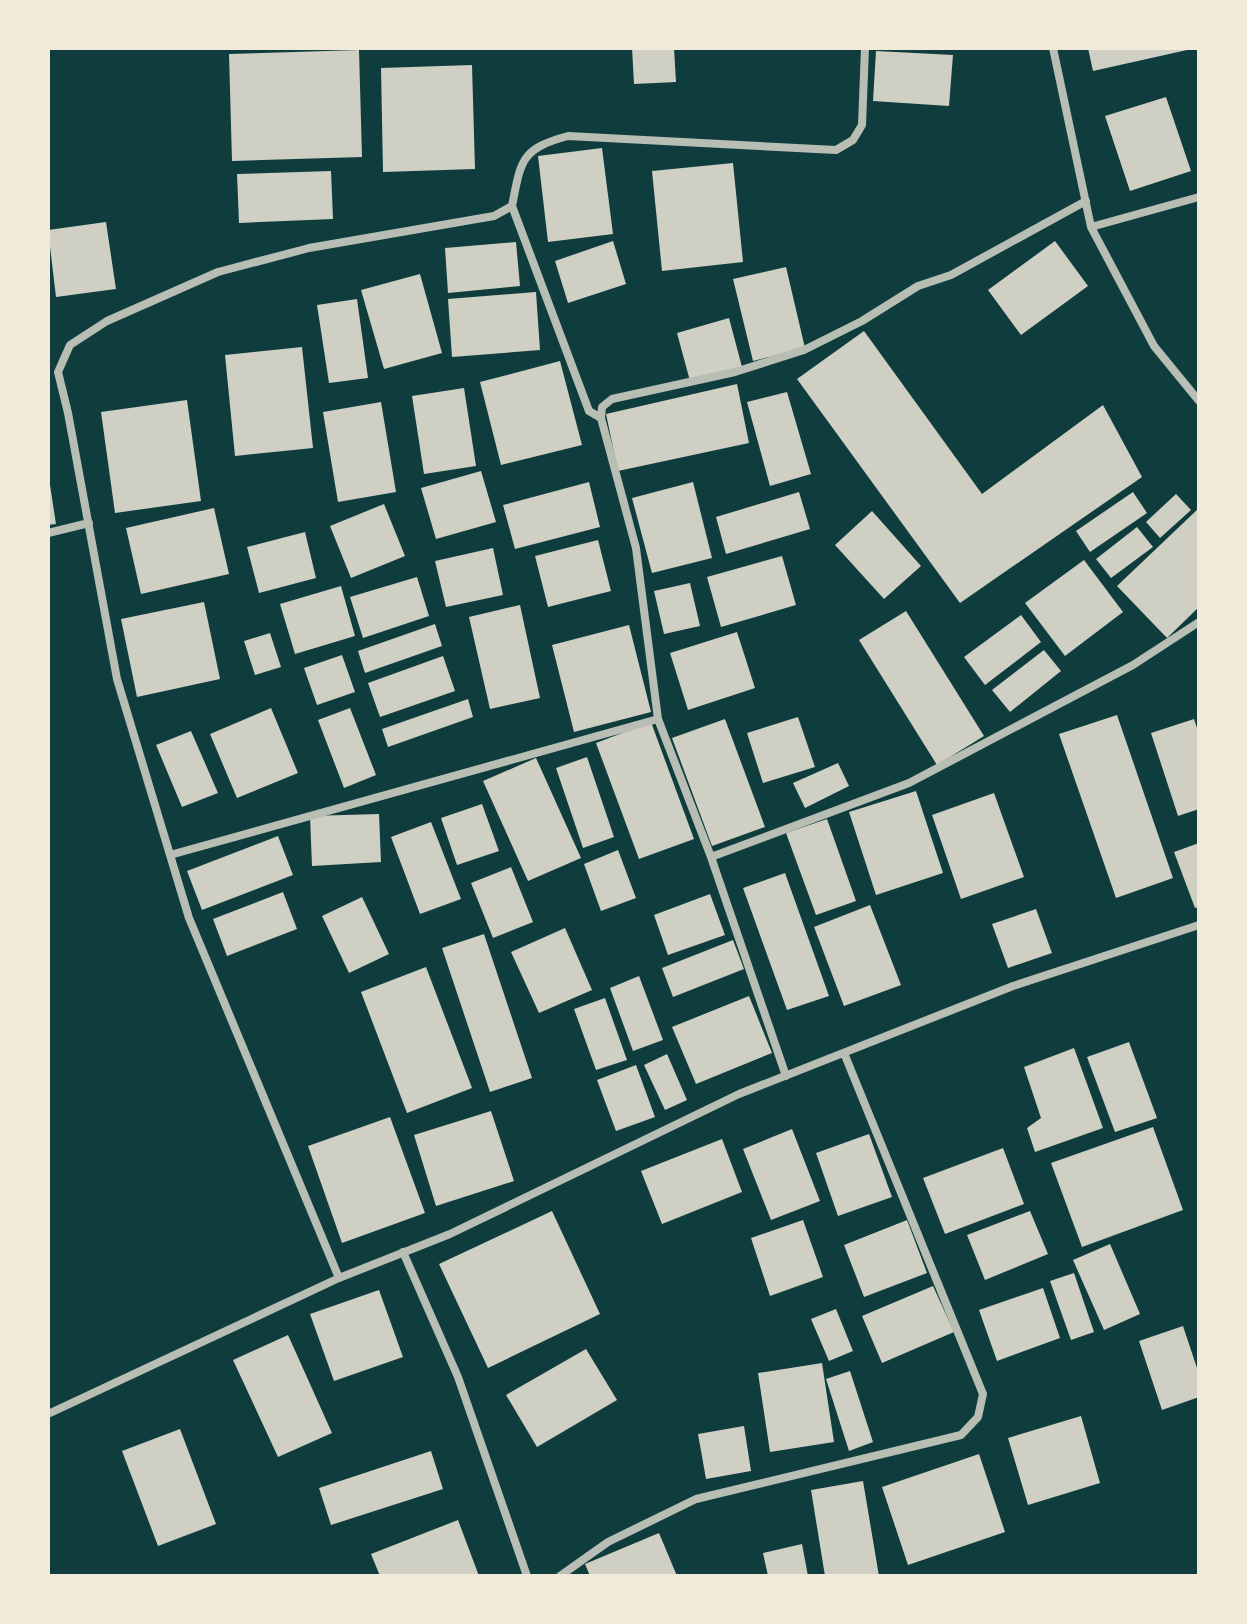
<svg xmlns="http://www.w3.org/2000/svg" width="1247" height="1624" font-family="'Space Grotesk',sans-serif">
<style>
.building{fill:#cfcfc3}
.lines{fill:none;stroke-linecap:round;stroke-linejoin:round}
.minor{stroke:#b8beb3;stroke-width:8}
</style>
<rect width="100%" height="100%" fill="#0f3d3e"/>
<path class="building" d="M 632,48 L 674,48 L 676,82 L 634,84 Z
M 1088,48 L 1187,48 L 1187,50 L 1093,71 Z
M 359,50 L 362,157 L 232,161 L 229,54 Z
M 876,51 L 953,55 L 949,106 L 873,101 Z
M 472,65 L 475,169 L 383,172 L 381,68 Z
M 1166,97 L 1191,171 L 1130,191 L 1105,116 Z
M 602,148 L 613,234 L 548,242 L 538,156 Z
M 733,163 L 743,262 L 662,271 L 652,171 Z
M 331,171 L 333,219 L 239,223 L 237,174 Z
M 106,222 L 116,289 L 56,297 L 48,230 Z
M 613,241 L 626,284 L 568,303 L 555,261 Z
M 1055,241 L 1088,286 L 1021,335 L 988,290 Z
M 516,242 L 520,286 L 448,293 L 445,248 Z
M 786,267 L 805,348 L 753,361 L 733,279 Z
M 420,274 L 442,353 L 384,369 L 361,290 Z
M 536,292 L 540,350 L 452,357 L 448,299 Z
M 357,299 L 368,378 L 329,383 L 317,305 Z
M 729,318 L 742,367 L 690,381 L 677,333 Z
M 864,331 L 982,494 L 1103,405 L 1142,477 L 960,603 L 797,379 Z
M 302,347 L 313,448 L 235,456 L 225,355 Z
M 560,361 L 582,445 L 501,465 L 480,382 Z
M 737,384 L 749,443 L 618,471 L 606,414 Z
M 464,388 L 476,466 L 424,474 L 412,396 Z
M 787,392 L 811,474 L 770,486 L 747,402 Z
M 187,400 L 201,501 L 115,513 L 101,412 Z
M 381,402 L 396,492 L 338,502 L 323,412 Z
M 481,471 L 496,522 L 436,539 L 421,488 Z
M 48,472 L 56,524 L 48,525 Z
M 589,482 L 600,527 L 515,549 L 503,505 Z
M 693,482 L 712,558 L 652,573 L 632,498 Z
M 799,492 L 810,529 L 726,554 L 716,517 Z
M 1133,492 L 1147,513 L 1090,552 L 1076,531 Z
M 1176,494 L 1191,510 L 1160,538 L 1146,522 Z
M 384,504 L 405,556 L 351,578 L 330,526 Z
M 214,508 L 229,574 L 141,594 L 126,528 Z
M 1199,508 L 1199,607 L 1167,638 L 1117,586 Z
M 872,511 L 921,566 L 884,599 L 835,545 Z
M 1137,527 L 1153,547 L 1111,578 L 1096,559 Z
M 305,532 L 316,578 L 259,593 L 247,547 Z
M 598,540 L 611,591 L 548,607 L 535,556 Z
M 493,548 L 503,595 L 446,607 L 435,561 Z
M 782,556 L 796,605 L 721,627 L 707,577 Z
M 1084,560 L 1123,612 L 1065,656 L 1025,603 Z
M 417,577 L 429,616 L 363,638 L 350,597 Z
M 690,583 L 700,626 L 664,634 L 654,591 Z
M 341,586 L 355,636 L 295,654 L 280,604 Z
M 204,602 L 220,679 L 137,697 L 121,619 Z
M 520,605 L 540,698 L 490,709 L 469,617 Z
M 906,611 L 984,736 L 937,765 L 859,640 Z
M 1021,615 L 1041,642 L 985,685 L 964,657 Z
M 435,624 L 442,646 L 365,673 L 358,651 Z
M 629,625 L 651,712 L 574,732 L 552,645 Z
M 737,632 L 755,688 L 688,710 L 670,653 Z
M 270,633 L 281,667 L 255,675 L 244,641 Z
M 1044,650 L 1061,671 L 1010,712 L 992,690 Z
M 342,655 L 355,692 L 317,705 L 304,668 Z
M 443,656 L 455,691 L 380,717 L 368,683 Z
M 468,699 L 473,717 L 388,747 L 382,729 Z
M 271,708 L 298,773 L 237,798 L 210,734 Z
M 350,708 L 376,775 L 344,788 L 318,720 Z
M 1117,715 L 1173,878 L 1116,898 L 1059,734 Z
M 798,717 L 815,767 L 763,783 L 747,733 Z
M 725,719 L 765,827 L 712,846 L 672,738 Z
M 1194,719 L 1199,734 L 1199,809 L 1178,816 L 1151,733 Z
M 651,722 L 694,839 L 639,859 L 596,743 Z
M 191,731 L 218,793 L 182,807 L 156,745 Z
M 587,757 L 614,837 L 583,848 L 556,768 Z
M 536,758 L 581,858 L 528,881 L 483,781 Z
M 838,763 L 849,786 L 805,808 L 793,783 Z
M 916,791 L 943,873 L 876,895 L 849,812 Z
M 994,793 L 1024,877 L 961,899 L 932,815 Z
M 482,804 L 499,851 L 457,865 L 441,818 Z
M 379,814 L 381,862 L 312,866 L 310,816 Z
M 827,819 L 856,901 L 816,915 L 786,833 Z
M 431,822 L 461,899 L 420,914 L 391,837 Z
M 278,836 L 293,875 L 202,910 L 187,871 Z
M 1199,843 L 1199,907 L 1195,908 L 1174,852 Z
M 618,850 L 636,898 L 601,911 L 584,864 Z
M 511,867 L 533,922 L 493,938 L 471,883 Z
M 785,873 L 829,996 L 787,1010 L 743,888 Z
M 283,892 L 297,929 L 227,956 L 213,919 Z
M 710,894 L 725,935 L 668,955 L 654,915 Z
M 362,897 L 389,954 L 349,973 L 322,916 Z
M 870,905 L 901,985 L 844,1006 L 814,927 Z
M 1036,909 L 1052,953 L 1008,968 L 992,924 Z
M 565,928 L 592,990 L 539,1013 L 511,952 Z
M 484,934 L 532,1078 L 490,1092 L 442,948 Z
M 733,940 L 744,969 L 673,997 L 662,968 Z
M 426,967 L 472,1088 L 407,1113 L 361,992 Z
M 639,976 L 663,1040 L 633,1051 L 610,988 Z
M 749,996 L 772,1053 L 696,1084 L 672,1027 Z
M 605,998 L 627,1060 L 596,1070 L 574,1009 Z
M 1129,1042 L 1157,1118 L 1115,1132 L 1087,1057 Z
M 1074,1048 L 1103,1128 L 1035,1152 L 1027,1128 L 1041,1118 L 1024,1067 Z
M 667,1054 L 687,1100 L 665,1110 L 644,1065 Z
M 636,1065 L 655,1117 L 616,1131 L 597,1080 Z
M 491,1111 L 514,1181 L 436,1206 L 414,1135 Z
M 390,1117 L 425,1213 L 342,1243 L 308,1146 Z
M 1153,1127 L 1183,1210 L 1082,1247 L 1051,1163 Z
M 792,1129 L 820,1201 L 771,1220 L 743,1149 Z
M 869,1134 L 892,1197 L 838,1216 L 816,1153 Z
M 722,1139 L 742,1192 L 662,1224 L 641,1171 Z
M 1003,1148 L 1024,1204 L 945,1234 L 923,1178 Z
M 552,1211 L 600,1314 L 488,1368 L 439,1264 Z
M 1030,1211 L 1048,1254 L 985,1280 L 967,1235 Z
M 803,1220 L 823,1277 L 770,1296 L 751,1238 Z
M 907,1220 L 927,1273 L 864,1297 L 844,1245 Z
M 1110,1244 L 1140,1314 L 1104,1330 L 1073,1260 Z
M 1074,1273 L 1094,1332 L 1071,1340 L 1050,1281 Z
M 933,1286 L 954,1332 L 882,1363 L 862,1316 Z
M 1043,1288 L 1060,1338 L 997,1361 L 979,1310 Z
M 379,1290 L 403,1357 L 334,1381 L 310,1314 Z
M 836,1309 L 853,1351 L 829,1361 L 811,1319 Z
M 1183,1326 L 1199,1374 L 1199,1397 L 1162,1410 L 1139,1341 Z
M 288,1335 L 332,1433 L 278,1457 L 233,1360 Z
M 586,1349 L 617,1400 L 537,1447 L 506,1395 Z
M 822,1363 L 834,1442 L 770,1452 L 758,1373 Z
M 850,1371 L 873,1442 L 849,1451 L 826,1379 Z
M 1081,1416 L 1100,1483 L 1028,1505 L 1008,1438 Z
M 744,1426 L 751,1471 L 706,1479 L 698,1434 Z
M 180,1429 L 216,1524 L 158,1546 L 122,1451 Z
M 431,1451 L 443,1489 L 331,1525 L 319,1488 Z
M 979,1454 L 1005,1532 L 908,1565 L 882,1487 Z
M 863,1481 L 879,1576 L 825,1576 L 811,1490 Z
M 458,1520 L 479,1576 L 380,1576 L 371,1554 Z
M 659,1533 L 677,1576 L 590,1576 L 585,1564 Z
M 802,1544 L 808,1576 L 768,1576 L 763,1553 Z"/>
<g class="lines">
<path class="minor" d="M 1053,48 L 1091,227 L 1154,346 L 1199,401
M 512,206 L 589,411 L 601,418
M 1091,227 L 1199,197
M 48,533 L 89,523
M 170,855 L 658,719
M 711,857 L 909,783 L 1133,665 L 1199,622
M 786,1076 L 711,857 L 658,719 L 636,548 L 601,418 L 602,407 L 612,399 L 735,372 L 804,350 L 862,321 L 918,286 L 951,275 L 1086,201
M 403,1252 L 458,1377 L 527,1576
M 339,1278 L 189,918 L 117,679 L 68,413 L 58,372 L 70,345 L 107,321 L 218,272 L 309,248 L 494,216 L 512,206 C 521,161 520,149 568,136 L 836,150 L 853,140 L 862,125 L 865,48
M 48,1414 L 339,1278 L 450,1234 L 739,1094 L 1013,986 L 1199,925
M 560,1576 L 608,1542 L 696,1499 L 961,1435 L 978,1417 L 983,1394 L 844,1053"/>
</g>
<rect width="1247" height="1624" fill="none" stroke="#f1e9da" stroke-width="100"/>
</svg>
